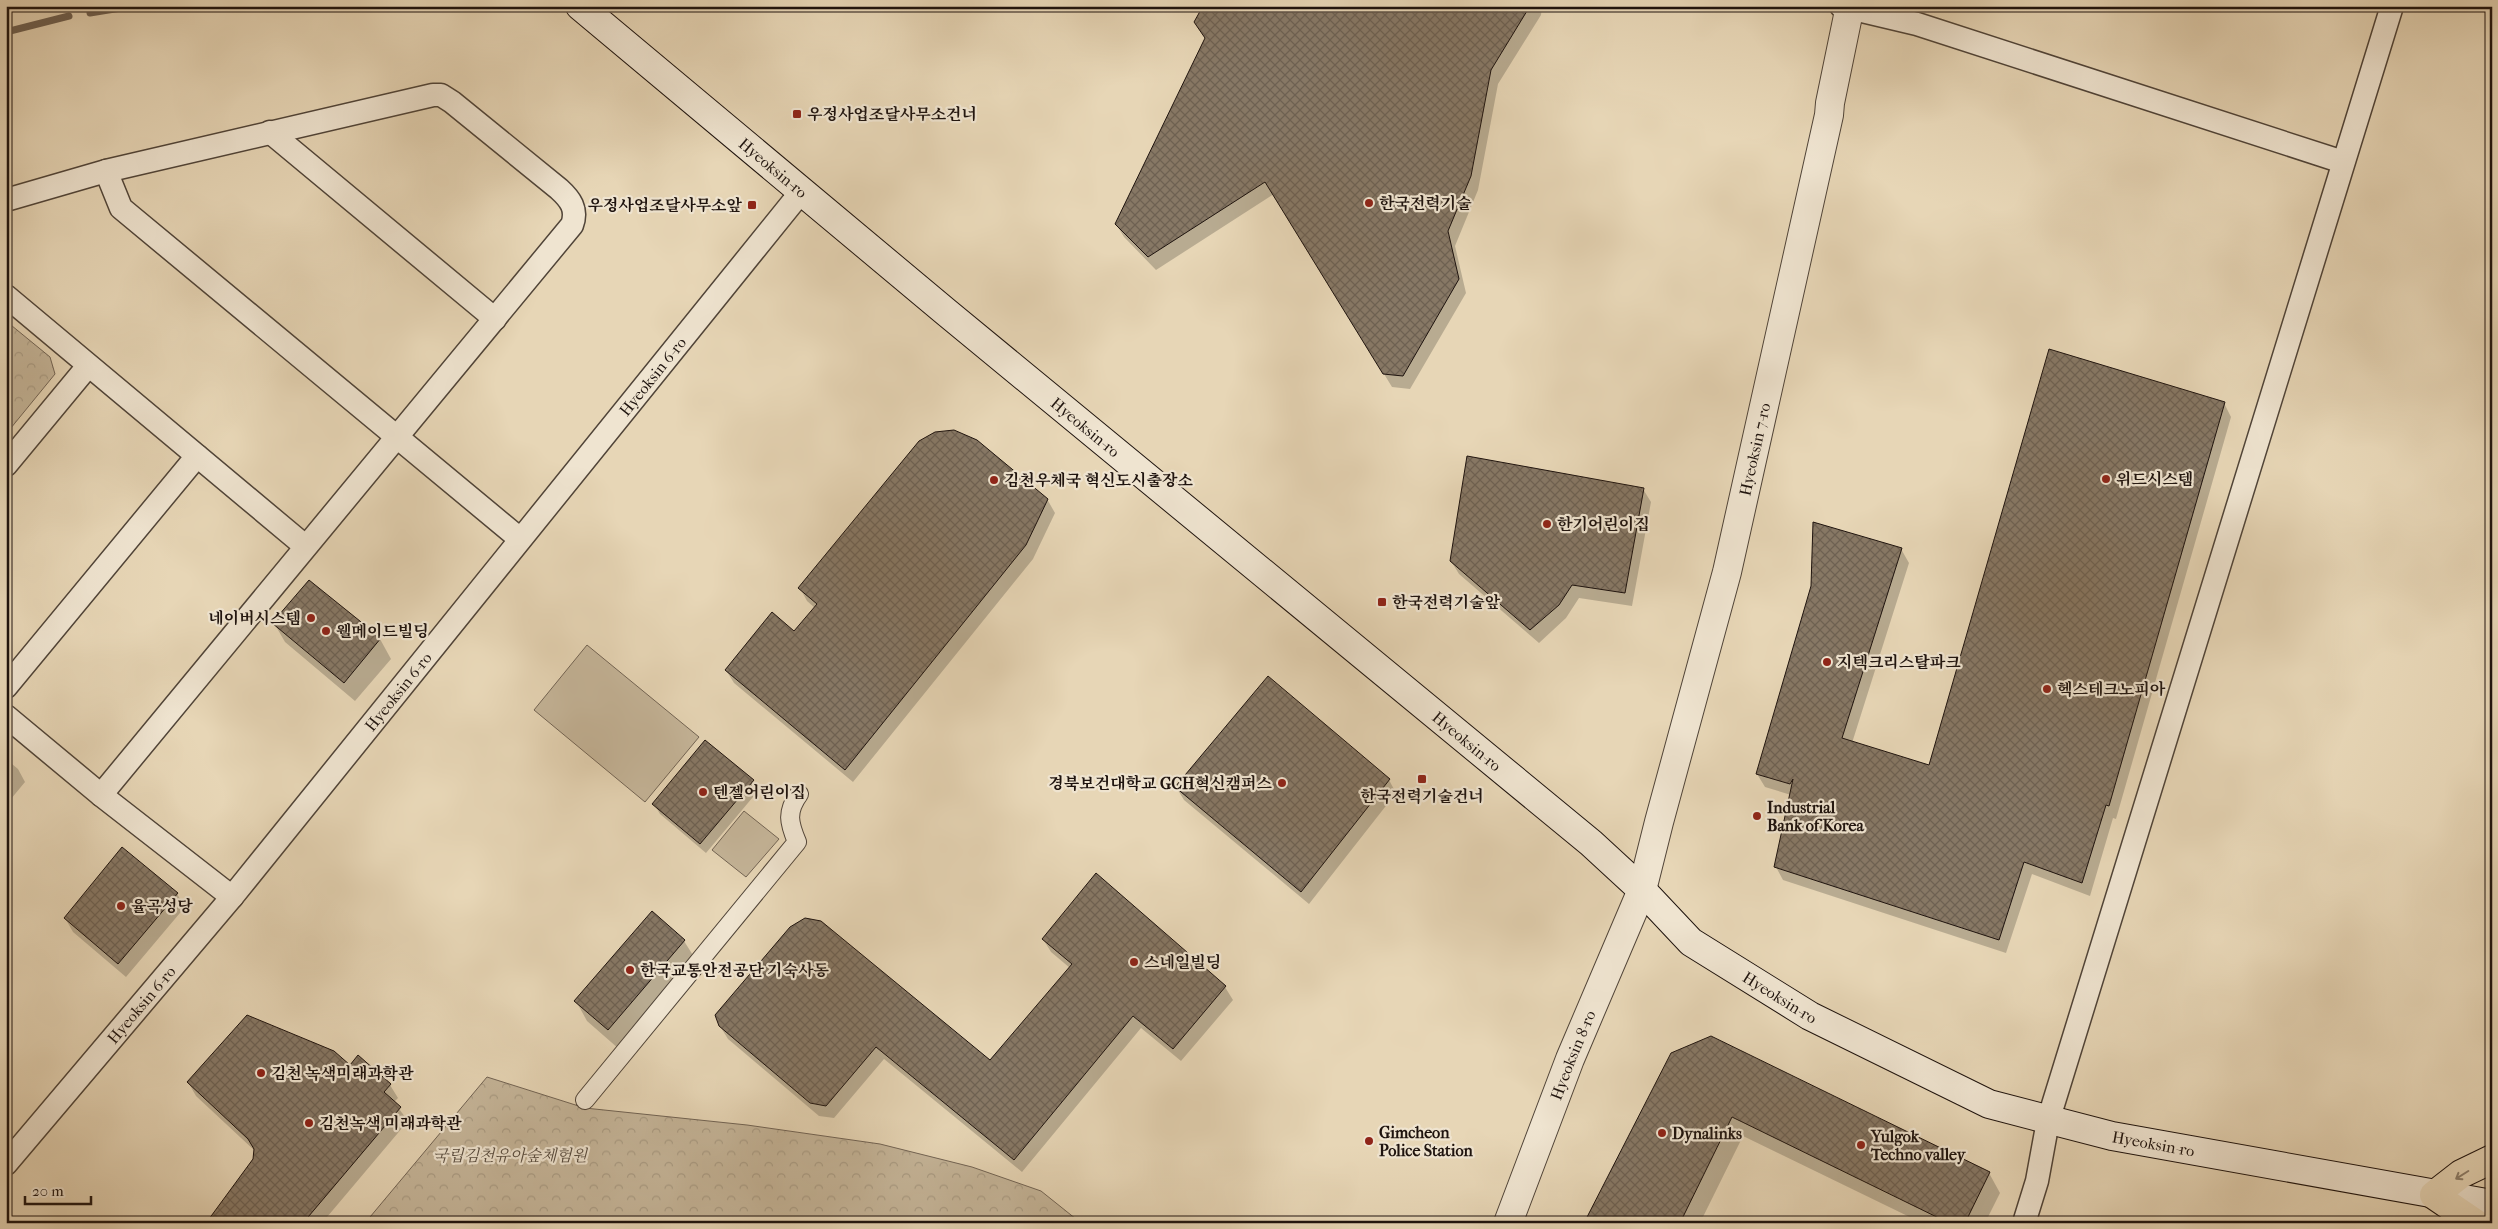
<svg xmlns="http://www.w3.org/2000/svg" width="2498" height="1229" font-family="'IM FELL French Canon','Noto Serif KR',serif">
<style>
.park{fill:url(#park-crowns);stroke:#726454}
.pitch{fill:#c5b599;stroke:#726454}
.shadow{fill:#0003}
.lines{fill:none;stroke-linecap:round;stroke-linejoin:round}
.stream{stroke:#6e6051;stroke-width:7}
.building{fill:url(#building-cross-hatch);stroke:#1e130e}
.pedestrian-casing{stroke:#504438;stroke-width:20}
.minor-casing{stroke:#504438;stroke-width:25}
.tertiary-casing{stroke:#504438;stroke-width:30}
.secondary-casing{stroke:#1e130e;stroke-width:30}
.primary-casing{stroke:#1e130e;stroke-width:30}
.pedestrian{stroke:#efe4d0;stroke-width:18}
.minor{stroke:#efe4d0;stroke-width:22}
.tertiary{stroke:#efe4d0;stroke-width:28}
.secondary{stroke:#efe4d0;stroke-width:28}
.primary{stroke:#e7d6b6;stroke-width:28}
.oneway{stroke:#8d7e6a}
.poi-dot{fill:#8f2418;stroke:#efe4d0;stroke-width:2}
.labels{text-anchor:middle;stroke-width:4.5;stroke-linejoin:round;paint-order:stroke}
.poi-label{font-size:16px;font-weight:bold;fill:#1e130e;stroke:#efe4d0;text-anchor:start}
.street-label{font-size:16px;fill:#1e130e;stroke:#efe4d0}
.park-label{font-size:16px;font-style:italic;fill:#584c3f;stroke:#efe4d0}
</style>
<defs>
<pattern id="park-crowns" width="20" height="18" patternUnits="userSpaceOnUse" patternTransform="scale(1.25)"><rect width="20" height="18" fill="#c5b599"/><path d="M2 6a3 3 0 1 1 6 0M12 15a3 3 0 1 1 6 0" fill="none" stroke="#a99b83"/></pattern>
<pattern id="building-cross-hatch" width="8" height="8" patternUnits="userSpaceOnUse" patternTransform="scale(1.25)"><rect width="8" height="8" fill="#877865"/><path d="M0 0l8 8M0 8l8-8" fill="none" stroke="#6e6152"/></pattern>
</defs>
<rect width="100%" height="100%" fill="#e7d6b6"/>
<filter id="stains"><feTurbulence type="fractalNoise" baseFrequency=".004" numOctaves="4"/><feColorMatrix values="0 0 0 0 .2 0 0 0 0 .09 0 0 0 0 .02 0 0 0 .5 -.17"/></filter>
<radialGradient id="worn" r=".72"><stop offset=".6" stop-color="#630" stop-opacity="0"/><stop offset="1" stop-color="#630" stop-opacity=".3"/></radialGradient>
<path class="park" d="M 6,321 L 50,357 L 55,374 L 6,434 Z
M 487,1077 L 585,1108 L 747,1125 L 880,1144 L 972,1167 L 1041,1191 L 1081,1223 L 365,1223 Z"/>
<path class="pitch" d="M 587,645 L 699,737 L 645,802 L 534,710 Z
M 744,811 L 779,839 L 746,877 L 712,850 Z"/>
<path class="shadow" d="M 1204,6 L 1542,6 L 1541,15 L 1498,84 L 1478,190 L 1455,246 L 1466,293 L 1410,389 L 1392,387 L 1274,194 L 1156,270 L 1124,237 L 1116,224 L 1206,39 L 1195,22 Z
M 2224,403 L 2231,417 L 2116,819 L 2113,818 L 2090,896 L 2032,874 L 2006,953 L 1783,880 L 1776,867 L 1791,795 L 1765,787 L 1757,774 L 1901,549 L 1909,563 L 1852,743 L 1930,766 Z
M 1643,489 L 1651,502 L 1632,606 L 1579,598 L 1566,618 L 1539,643 L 1459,574 L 1451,561 Z
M 1047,499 L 1055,513 L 1033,559 L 853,782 L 734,683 L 726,670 L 794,633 L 815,608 L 807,601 L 800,588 Z
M 274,623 L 380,639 L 391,659 L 355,701 L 285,642 Z
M 6,759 L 18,769 L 25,782 L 6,805 Z
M 1389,780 L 1396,793 L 1309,904 L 1184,800 L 1176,787 Z
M 753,781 L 758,791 L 706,853 L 660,814 L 654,804 Z
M 1096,875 L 1225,987 L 1233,1000 L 1181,1061 L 1141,1028 L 1022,1172 L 884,1059 L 834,1118 L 819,1116 L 728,1039 L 720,1026 L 991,1062 L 1070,968 L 1051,952 L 1043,939 Z
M 177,894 L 185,907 L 126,977 L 73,932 L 65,918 Z
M 684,941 L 696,960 L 619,1049 L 587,1021 L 576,1001 Z
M 1672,1054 L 1989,1173 L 2000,1193 L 1985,1223 L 1922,1223 L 1743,1136 L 1700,1223 L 1592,1223 Z
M 351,1067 L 390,1085 L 398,1098 L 394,1102 L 408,1121 L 322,1223 L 208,1223 L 254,1160 L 255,1151 L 196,1096 L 188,1082 Z"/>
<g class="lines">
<path class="stream" d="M 90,13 L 133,6
M 6,32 L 69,16"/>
</g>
<path class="building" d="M 1203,6 L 1530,6 L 1491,70 L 1471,176 L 1448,231 L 1459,279 L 1403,376 L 1383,374 L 1265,182 L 1148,257 L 1115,224 L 1205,38 L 1194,22 Z
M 2049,349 L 2225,402 L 2109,806 L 2106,805 L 2082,883 L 2024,862 L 1999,940 L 1774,867 L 1793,779 L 1790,784 L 1756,774 L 1811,586 L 1813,522 L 1902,548 L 1842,738 L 1929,765 Z
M 954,430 L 977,440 L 1048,499 L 1026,545 L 845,770 L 725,670 L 772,612 L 794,631 L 817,604 L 798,588 L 919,441 L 935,432 Z
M 1467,456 L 1644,488 L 1625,593 L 1572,585 L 1559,605 L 1530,630 L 1450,561 Z
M 309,580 L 381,638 L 344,683 L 272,623 Z
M 1268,676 L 1390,779 L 1301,892 L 1175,787 Z
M 705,740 L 754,780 L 700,844 L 652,804 Z
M 122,847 L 178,893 L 118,964 L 64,918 Z
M 1096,873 L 1226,986 L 1173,1049 L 1133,1016 L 1014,1160 L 876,1047 L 826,1106 L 810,1103 L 719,1026 L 715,1015 L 790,927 L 805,918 L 821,921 L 990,1060 L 1072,964 L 1042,939 Z
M 652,911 L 685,940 L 608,1030 L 574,1001 Z
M 247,1015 L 334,1051 L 350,1065 L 358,1055 L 391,1084 L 384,1092 L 401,1107 L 303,1223 L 206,1223 L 253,1159 L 254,1149 L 248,1139 L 187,1082 Z
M 1711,1036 L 1990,1172 L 1965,1223 L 1949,1223 L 1732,1117 L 1680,1223 L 1584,1223 L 1671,1053 Z"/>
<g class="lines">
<defs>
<path id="pedestrian" d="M 585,1100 L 797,842 C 789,823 786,812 799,794"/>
<g id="minor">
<path d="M 1841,6 L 1917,24 L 2343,162"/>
<path d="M 270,132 L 495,319"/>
<path d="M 106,171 L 121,208 L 520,539"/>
<path d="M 6,200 L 106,171 L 433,95 L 441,95 L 452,102 L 559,189 C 570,199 578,209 572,225 L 101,795 L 6,716"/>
<path d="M 6,296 L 305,546"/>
<path d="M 6,465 L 88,366"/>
<path d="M 6,687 L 197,456"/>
<path d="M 101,795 L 232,897"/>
<path id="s1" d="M 6,1164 L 232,897 L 801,192"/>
<path d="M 2024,1223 L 2037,1181 L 2048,1121 L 2392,6"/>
</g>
<g id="tertiary">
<path id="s2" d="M 1508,1223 L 1570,1059 L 1642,890 L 1659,822 L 1727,572 L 1829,115 L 1830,103 L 1850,6"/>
</g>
<g id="secondary">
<path id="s3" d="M 580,6 L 946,312 L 1591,843 L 1642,890 L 1691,942 L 1810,1016 L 1989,1104 L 2112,1136 L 2492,1204"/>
</g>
<path id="primary" d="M 2475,1223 L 2434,1195 L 2461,1174 L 2492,1159"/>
</defs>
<use href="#pedestrian" class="pedestrian-casing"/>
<use href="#minor" class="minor-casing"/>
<use href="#tertiary" class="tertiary-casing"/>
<use href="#secondary" class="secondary-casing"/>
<use href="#primary" class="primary-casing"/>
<use href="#pedestrian" class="pedestrian"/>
<use href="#minor" class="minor"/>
<use href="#tertiary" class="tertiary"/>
<use href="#secondary" class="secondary"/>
<use href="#primary" class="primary"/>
</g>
<defs><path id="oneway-shaft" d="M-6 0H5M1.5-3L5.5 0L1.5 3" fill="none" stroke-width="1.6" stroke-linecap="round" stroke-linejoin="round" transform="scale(1.25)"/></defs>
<use class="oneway" href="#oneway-shaft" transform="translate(2462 1175) rotate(148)"/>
<g class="poi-dot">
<rect x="792" y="109" width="10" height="10" rx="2.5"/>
<circle cx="1369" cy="203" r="5"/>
<rect x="747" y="200" width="10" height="10" rx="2.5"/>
<circle cx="2106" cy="479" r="5"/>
<circle cx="994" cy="480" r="5"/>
<circle cx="1547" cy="524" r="5"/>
<rect x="1377" y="597" width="10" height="10" rx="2.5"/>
<circle cx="311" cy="618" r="5"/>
<circle cx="326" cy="631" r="5"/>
<circle cx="1827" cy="662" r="5"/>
<circle cx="2047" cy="689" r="5"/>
<rect x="1417" y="774" width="10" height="10" rx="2.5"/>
<circle cx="1282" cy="783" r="5"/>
<circle cx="703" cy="792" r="5"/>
<circle cx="1757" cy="816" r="5"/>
<circle cx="121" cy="906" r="5"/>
<circle cx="1134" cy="962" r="5"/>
<circle cx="630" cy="970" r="5"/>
<circle cx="261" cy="1073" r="5"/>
<circle cx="309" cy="1123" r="5"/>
<circle cx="1662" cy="1133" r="5"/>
<circle cx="1369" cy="1141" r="5"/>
<circle cx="1861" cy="1145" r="5"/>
</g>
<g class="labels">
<g class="poi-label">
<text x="807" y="120">우정사업조달사무소건너</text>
<text x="1379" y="209">한국전력기술</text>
<text x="742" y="211" text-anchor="end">우정사업조달사무소앞</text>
<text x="2116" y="485">위드시스템</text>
<text x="1004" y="486">김천우체국 혁신도시출장소</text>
<text x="1557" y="530">한기어린이집</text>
<text x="1392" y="608">한국전력기술앞</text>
<text x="301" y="624" text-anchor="end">네이버시스템</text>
<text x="336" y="637">웰메이드빌딩</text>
<text x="1837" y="668">지텍크리스탈파크</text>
<text x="2057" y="695">헥스테크노피아</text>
<text x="1272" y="789" text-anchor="end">경북보건대학교 GCH혁신캠퍼스</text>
<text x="713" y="798">텐젤어린이집</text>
<text x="1422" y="802" text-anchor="middle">한국전력기술건너</text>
<text x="1767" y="813">Industrial<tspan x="1767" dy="18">Bank of Korea</tspan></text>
<text x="131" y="912">율곡성당</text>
<text x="1144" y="968">스네일빌딩</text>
<text x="640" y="976">한국교통안전공단 기숙사동</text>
<text x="271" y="1079">김천 녹색미래과학관</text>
<text x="319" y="1129">김천녹색 미래과학관</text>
<text x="1379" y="1138">Gimcheon<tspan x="1379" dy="18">Police Station</tspan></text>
<text x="1672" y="1139">Dynalinks</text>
<text x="1871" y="1142">Yulgok<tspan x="1871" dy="18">Techno valley</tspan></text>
</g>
<g class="street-label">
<text dy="6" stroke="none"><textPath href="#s3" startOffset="252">Hyeoksin-ro</textPath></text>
<text dy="6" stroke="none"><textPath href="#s1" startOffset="1019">Hyeoksin 6-ro</textPath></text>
<text dy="6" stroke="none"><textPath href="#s3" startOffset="658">Hyeoksin-ro</textPath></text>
<text dy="6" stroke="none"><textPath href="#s2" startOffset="814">Hyeoksin 7-ro</textPath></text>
<text dy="6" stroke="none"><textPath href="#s1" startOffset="614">Hyeoksin 6-ro</textPath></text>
<text dy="6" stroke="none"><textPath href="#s3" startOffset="1152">Hyeoksin-ro</textPath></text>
<text dy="6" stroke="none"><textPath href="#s3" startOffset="1558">Hyeoksin-ro</textPath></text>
<text dy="6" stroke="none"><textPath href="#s1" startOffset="209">Hyeoksin 6-ro</textPath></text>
<text dy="6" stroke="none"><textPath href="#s2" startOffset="180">Hyeoksin 8-ro</textPath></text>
<text dy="6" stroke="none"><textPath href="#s3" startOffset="1962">Hyeoksin-ro</textPath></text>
</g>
<g class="park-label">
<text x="510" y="1161">국립김천유아숲체험원</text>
</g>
</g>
<rect width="2498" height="1229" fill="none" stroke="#e7d6b6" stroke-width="25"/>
<rect x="8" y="8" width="2483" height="1214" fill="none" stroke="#1e130e" stroke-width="2.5"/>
<rect x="12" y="12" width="2473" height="1204" fill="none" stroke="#1e130e"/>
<path d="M25 1196v8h66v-8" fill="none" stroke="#1e130e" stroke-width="2.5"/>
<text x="32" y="1196" font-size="15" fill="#1e130e" stroke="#efe4d0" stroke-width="4" paint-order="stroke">20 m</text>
<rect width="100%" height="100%" filter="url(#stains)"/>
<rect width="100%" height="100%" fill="url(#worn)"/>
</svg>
